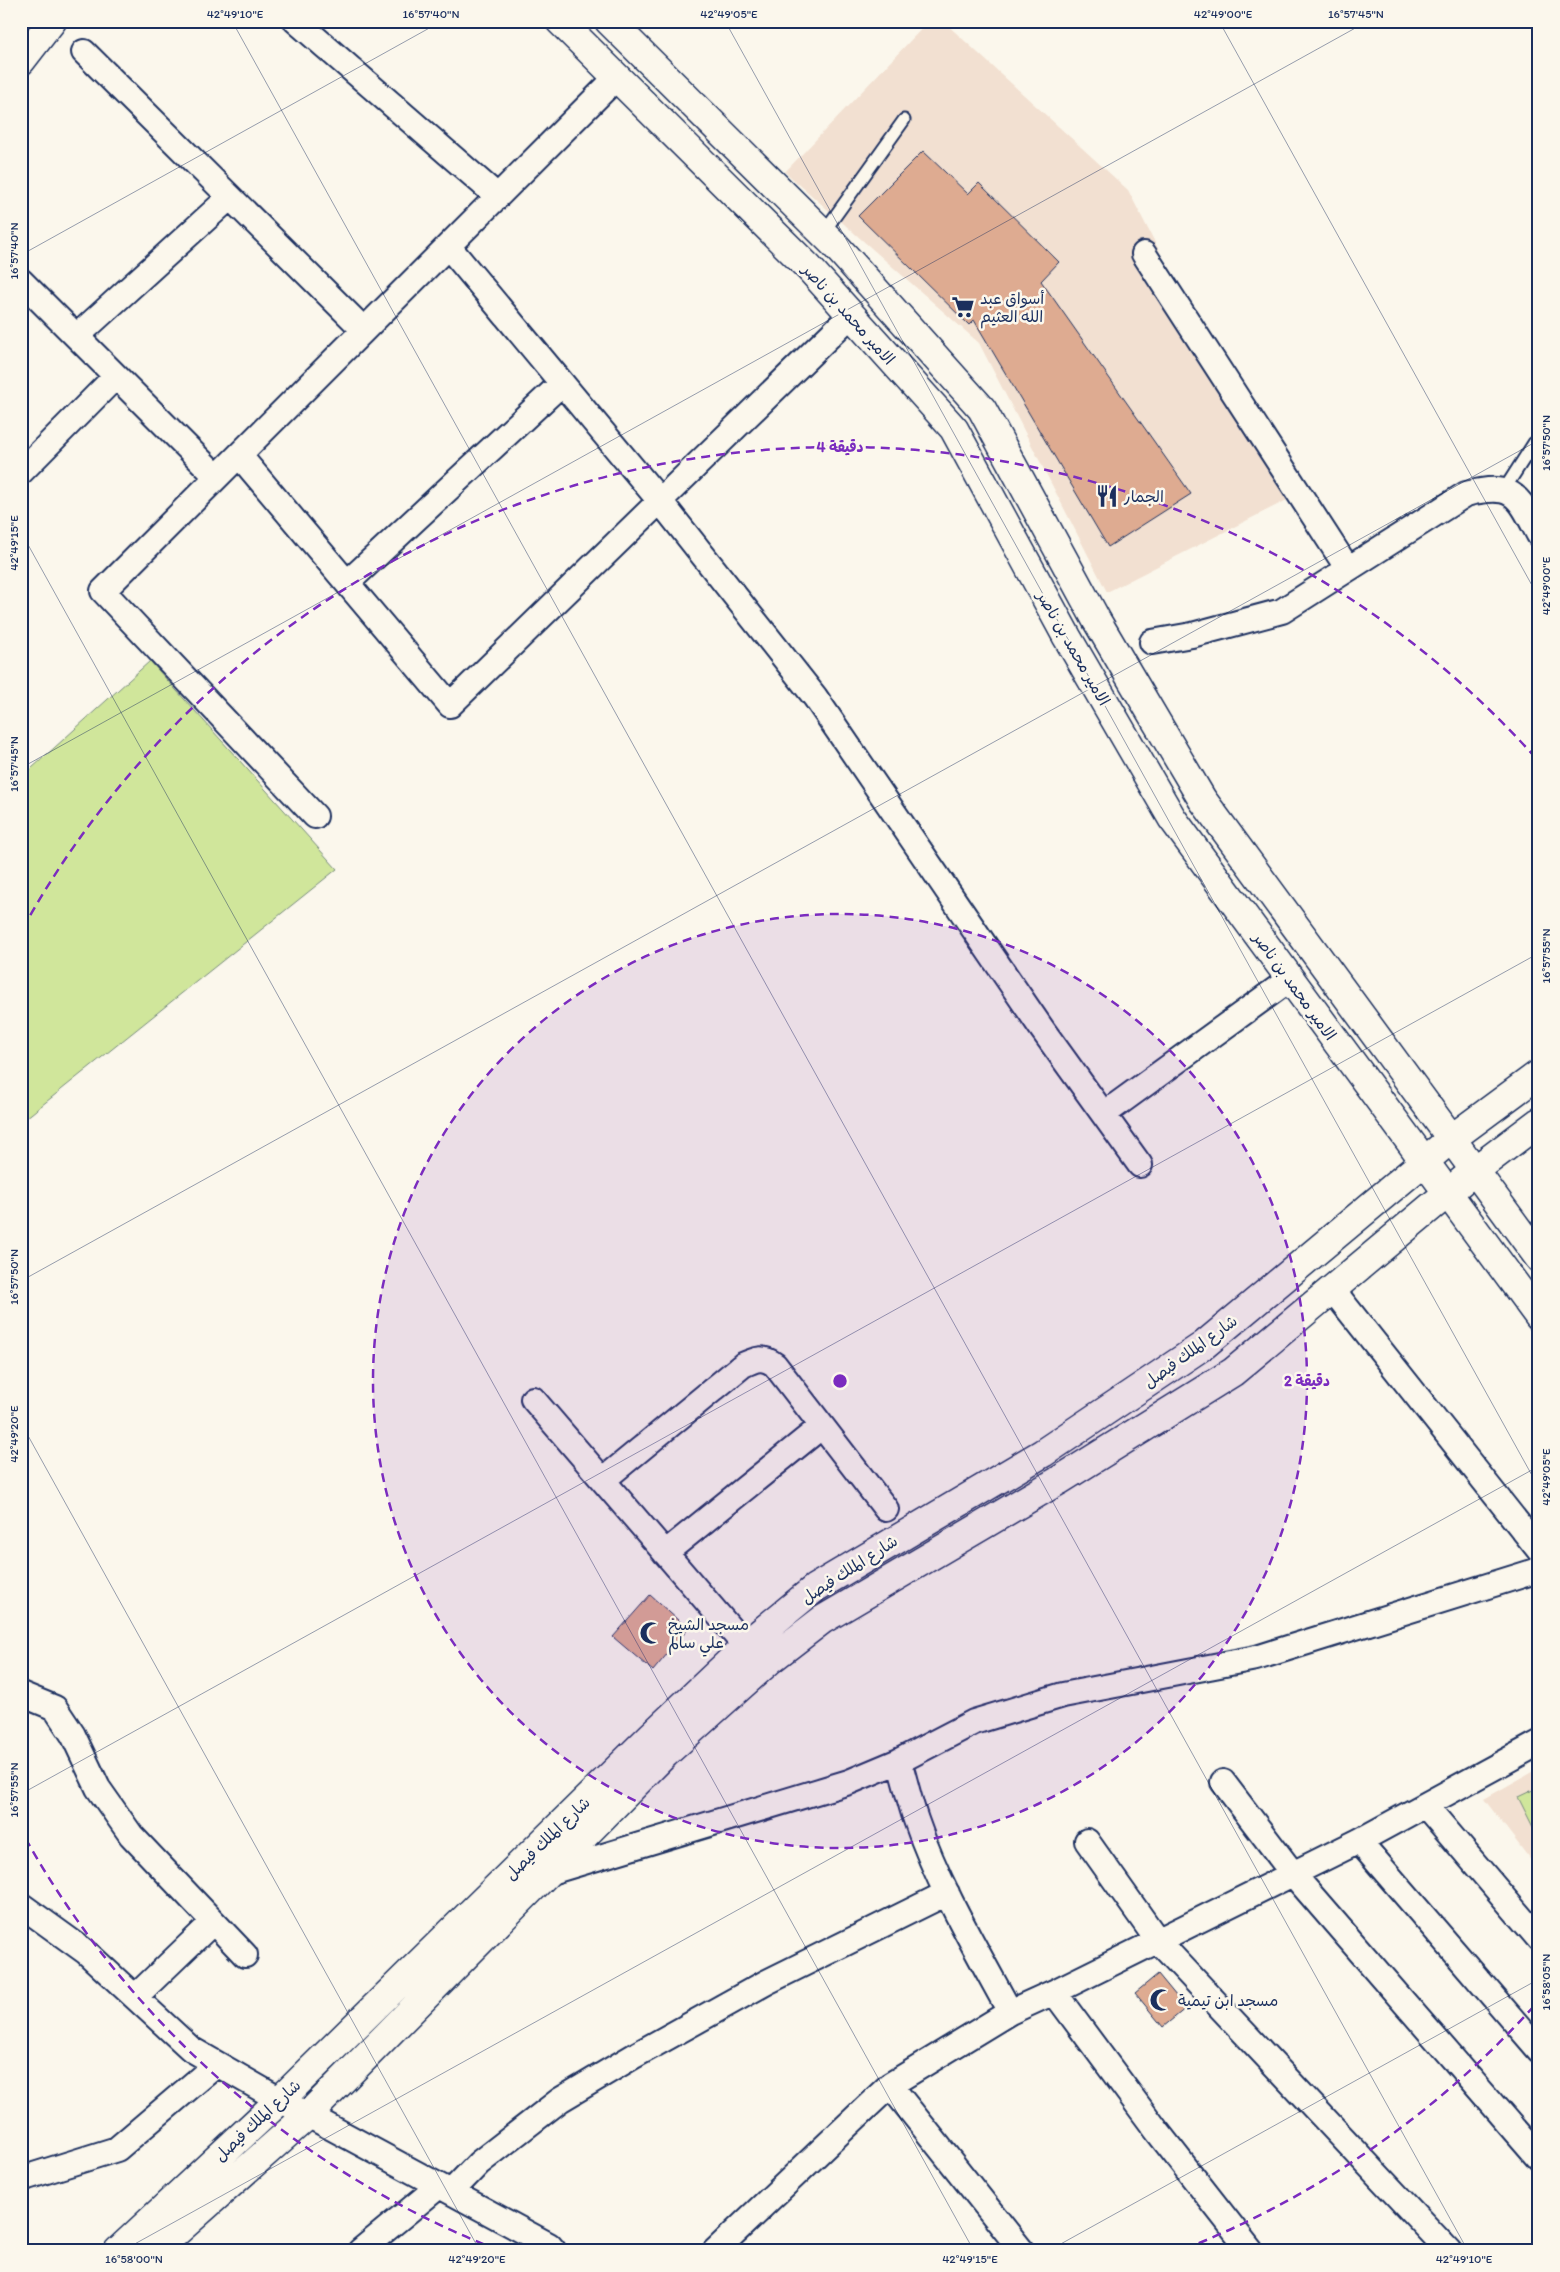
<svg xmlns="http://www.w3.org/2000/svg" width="1560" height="2272" font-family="Itim,'Playpen Sans Arabic',sans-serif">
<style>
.built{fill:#f2e0d1}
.green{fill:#d0e69b;stroke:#768a7c}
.building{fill:#deab91;stroke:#1b2f5e}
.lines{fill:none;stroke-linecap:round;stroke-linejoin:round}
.service-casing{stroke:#1b2f5e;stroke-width:15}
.minor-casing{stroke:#1b2f5e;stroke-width:28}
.tertiary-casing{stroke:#1b2f5e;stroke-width:31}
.secondary-casing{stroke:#1b2f5e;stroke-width:31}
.trunk-casing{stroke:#1b2f5e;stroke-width:31}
.service{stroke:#fbf7ec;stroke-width:11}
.minor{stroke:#fbf7ec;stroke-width:24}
.tertiary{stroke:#fbf7ec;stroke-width:28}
.secondary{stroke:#fbf7ec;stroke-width:28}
.trunk{stroke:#fbf7ec;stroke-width:28}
.ticks{fill:none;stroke:#1b2f5e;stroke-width:1;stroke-opacity:0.45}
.ring{fill:none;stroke:#7b2cbf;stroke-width:2.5;stroke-dasharray:9 6}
.labels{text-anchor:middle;stroke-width:5;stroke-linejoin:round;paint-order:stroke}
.poi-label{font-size:16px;fill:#1b2f5e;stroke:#fbf7ec;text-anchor:start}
.street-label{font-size:16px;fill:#1b2f5e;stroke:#fbf7ec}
.centre{fill:#7b2cbf;stroke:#fbf7ec;stroke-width:2.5}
.ring-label{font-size:15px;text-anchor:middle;font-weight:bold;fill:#7b2cbf;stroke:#fbf7ec;stroke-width:5;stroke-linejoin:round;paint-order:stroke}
.neatline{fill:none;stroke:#1b2f5e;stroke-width:2}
.ticks-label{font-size:12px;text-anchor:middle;fill:#1b2f5e}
</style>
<rect width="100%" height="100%" fill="#fbf7ec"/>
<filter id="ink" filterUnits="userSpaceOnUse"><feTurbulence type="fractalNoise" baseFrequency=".02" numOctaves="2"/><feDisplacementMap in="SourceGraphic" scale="10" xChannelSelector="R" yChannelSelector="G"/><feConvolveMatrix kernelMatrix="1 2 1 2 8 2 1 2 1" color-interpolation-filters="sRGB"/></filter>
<g filter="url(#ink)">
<path class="built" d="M 929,21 L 943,21 L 1128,190 L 1287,500 L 1107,592 L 979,343 L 785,172 Z
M 1539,1768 L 1539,1871 L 1484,1799 Z"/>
<path class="green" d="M 150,661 L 337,869 L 21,1122 L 21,778 Z
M 1539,1787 L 1539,1839 L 1518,1797 Z"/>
<path class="building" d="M 923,151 L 968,194 L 979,183 L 1059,262 L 1041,281 L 1191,494 L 1108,547 L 974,320 L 969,325 L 858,216 Z
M 650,1595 L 688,1629 L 653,1671 L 613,1637 Z
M 1158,1974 L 1186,2008 L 1163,2027 L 1135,1993 Z"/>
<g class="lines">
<defs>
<path id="service" d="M 823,233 L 904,120
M 1504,490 L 1534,443 L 1539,439"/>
<path id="minor" d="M 296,21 L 497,196
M 84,52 L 364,330
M 448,246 L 660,501 L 815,697 L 1042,1029 L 1140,1165
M 1144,254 L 1348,569
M 21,281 L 217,477
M 77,336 L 230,197
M 239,455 L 450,705 L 851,315
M 21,472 L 116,376
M 347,583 L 562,383
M 1152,642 L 1192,635 L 1282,611 L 1466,494 C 1514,482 1518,495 1539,535
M 315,816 L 103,591 L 616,78
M 1104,1114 L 1290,979
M 1332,1289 L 1539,1550
M 533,1399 L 746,1647
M 603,1480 L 743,1365 C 756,1359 763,1356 775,1365 L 886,1509
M 665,1553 L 822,1426
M 21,1694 L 55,1708 L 73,1735 L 98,1788 L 131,1835 L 245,1955
M 899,1761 C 905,1780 909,1800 916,1820 C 939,1887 976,1949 1010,2012
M 1223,1782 L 1293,1874 L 1539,2158
M 1425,1805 L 1539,1939
M 1087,1841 L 1158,1941 L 1449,2251
M 1359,1841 L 1539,2050
M 547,1873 L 849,1782 L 899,1761 L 974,1722 L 1063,1695 L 1256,1658 L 1539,1570
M 21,1905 L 86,1952 L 191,2049 L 280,2100 L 549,2245 L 554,2251
M 1054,1992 L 1157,2131 L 1251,2251
M 135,1997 L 213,1922
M 890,2085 L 1022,2251
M 21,2179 L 117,2149 L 217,2064
M 451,2192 L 479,2163 L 560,2100 L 634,2056 L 767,1982 L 947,1893
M 360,2251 L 439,2186
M 715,2251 L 890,2085 L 1010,2012 L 1054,1992 L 1359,1841 L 1539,1743"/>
<path id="tertiary" d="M 118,2251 L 280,2100 L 651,1736 L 759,1634 L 815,1588 L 1043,1453 L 1204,1345 L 1451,1139 L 1539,1074
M 155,2251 L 308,2115 L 665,1754 L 770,1660 L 822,1620 L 1058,1481 L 1233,1372 L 1474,1171 L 1539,1122"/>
<path id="secondary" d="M 560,21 L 809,268 L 954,429 L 1067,637 L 1172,818 L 1539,1317
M 609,21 L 834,244 L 982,409 L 1097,621 L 1202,799 L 1539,1258"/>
<path id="trunk" d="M 21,61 L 52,21"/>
</defs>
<use href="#service" class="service-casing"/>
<use href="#minor" class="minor-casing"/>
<use href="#tertiary" class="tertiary-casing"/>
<use href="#secondary" class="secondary-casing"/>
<use href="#trunk" class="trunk-casing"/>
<use href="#service" class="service"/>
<use href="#minor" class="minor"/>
<use href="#tertiary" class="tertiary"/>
<use href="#secondary" class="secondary"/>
<use href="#trunk" class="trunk"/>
</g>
</g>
<path class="ticks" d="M 232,21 L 1468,2251M 725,21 L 1539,1488M 1219,21 L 1539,598M 21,255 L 442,21M 21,532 L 974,2251M 21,768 L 1368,21M 21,1281 L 1539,440M 21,1423 L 480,2251M 21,1794 L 1539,953M 122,2251 L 1539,1466M 1048,2251 L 1539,1979"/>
<circle cx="840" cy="1381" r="467" fill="#7b2cbf" fill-opacity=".12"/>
<g class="ring">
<circle cx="840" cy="1381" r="467"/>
<path d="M1534 2006A934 934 0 0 1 1182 2250M498 2250A934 934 0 0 1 23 1834M23 928A934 934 0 0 1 1534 756"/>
</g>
<defs>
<symbol id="supermarket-bare" viewBox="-9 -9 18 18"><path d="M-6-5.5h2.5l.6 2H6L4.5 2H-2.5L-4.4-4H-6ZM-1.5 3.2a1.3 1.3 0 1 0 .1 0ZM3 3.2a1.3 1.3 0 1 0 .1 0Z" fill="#1b2f5e" stroke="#fbf7ec" stroke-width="2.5" paint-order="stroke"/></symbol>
<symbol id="restaurant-bare" viewBox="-9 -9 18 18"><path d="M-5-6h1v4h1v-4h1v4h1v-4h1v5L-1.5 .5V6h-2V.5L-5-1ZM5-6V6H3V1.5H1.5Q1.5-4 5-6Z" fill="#1b2f5e" stroke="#fbf7ec" stroke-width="2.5" paint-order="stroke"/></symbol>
<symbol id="mosque-bare" viewBox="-9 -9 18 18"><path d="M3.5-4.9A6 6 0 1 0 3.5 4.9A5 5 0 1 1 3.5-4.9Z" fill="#1b2f5e" stroke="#fbf7ec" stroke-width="2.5" paint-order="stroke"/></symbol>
</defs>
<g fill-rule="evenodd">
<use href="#supermarket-bare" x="947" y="291" width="32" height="32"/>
<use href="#restaurant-bare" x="1091" y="480" width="32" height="32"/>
<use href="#mosque-bare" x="635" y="1617" width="32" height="32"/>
<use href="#mosque-bare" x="1145" y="1984" width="32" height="32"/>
</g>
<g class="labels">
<g class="poi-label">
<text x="980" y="304">أسواق عبد<tspan x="980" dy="18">الله العثيم</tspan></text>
<text x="1124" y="502">الجمار</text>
<text x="668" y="1630">مسجد الشيخ<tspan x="668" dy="18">علي سالم</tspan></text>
<text x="1178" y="2006">مسجد ابن تيمية</text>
</g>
<g class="street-label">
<text transform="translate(849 314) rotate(48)" y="6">الامير محمد بن ناصر</text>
<text transform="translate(1074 648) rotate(60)" y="6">الامير محمد بن ناصر</text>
<text transform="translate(1295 986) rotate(54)" y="6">الامير محمد بن ناصر</text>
<text transform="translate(1190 1351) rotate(-36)" y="6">شارع الملك فيصل</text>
<text transform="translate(849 1569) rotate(-33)" y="6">شارع الملك فيصل</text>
<text transform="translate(547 1838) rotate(-44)" y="6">شارع الملك فيصل</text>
<text transform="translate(257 2120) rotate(-43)" y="6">شارع الملك فيصل</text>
</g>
</g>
<circle cx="840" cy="1381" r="8" class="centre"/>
<g class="ring-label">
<text x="840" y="452">4 دقيقة</text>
<text x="1307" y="1386">2 دقيقة</text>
</g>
<rect width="1560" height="2272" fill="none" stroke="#fbf7ec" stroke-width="55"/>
<rect x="28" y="28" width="1504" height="2216" class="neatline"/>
<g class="ticks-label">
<text x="235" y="18">42°49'10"E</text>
<text x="431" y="18">16°57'40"N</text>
<text x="729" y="18">42°49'05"E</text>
<text x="1223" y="18">42°49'00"E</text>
<text x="1356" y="18">16°57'45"N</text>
<text transform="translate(14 251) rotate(-90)" y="4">16°57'40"N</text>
<text transform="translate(1546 443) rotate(-90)" y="4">16°57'50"N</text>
<text transform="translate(14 543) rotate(-90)" y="4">42°49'15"E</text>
<text transform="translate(1546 586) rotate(-90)" y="4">42°49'00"E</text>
<text transform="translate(14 764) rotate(-90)" y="4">16°57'45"N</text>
<text transform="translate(1546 956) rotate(-90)" y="4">16°57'55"N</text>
<text transform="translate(14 1277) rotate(-90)" y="4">16°57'50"N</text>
<text transform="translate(14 1434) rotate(-90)" y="4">42°49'20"E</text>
<text transform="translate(1546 1477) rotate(-90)" y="4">42°49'05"E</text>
<text transform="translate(14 1790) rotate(-90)" y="4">16°57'55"N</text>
<text transform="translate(1546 1982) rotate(-90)" y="4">16°58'05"N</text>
<text x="134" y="2263">16°58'00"N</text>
<text x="477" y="2263">42°49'20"E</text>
<text x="970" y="2263">42°49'15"E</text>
<text x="1464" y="2263">42°49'10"E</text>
</g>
</svg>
